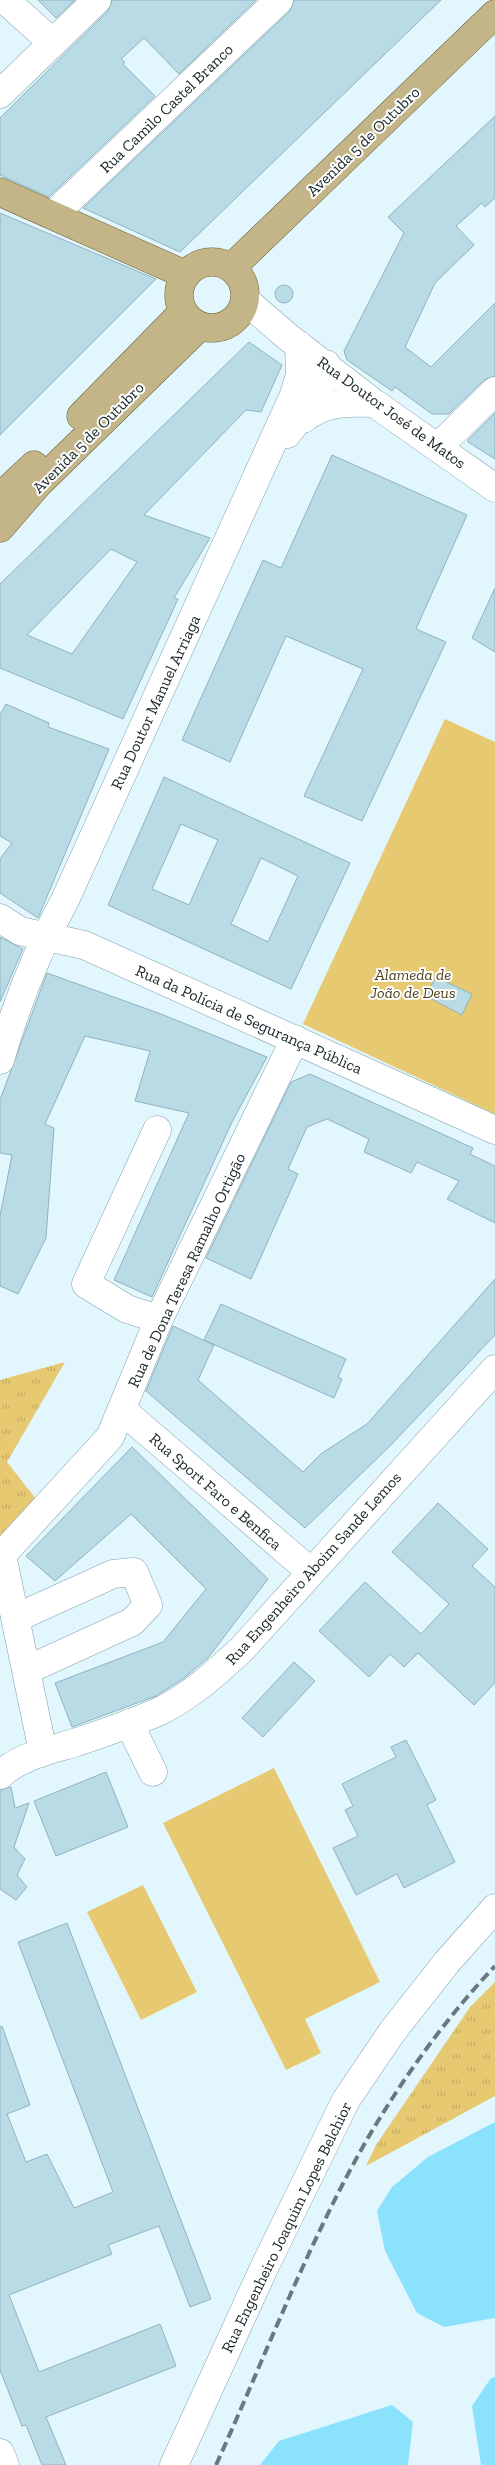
<svg xmlns="http://www.w3.org/2000/svg" width="495" height="2465" font-family="'Zilla Slab',serif">
<style>
.grass{fill:url(#grass-tufts)}
.green{fill:#e7c972}
.water{fill:#8ae2fd}
.building{fill:#b8dbe6;stroke:#91b2bd;fill-rule:evenodd}
.lines{fill:none;stroke-linecap:round;stroke-linejoin:round}
.minor-casing{stroke:#81a2ad;stroke-width:29}
.major-casing{stroke:#6d6234;stroke-width:29}
.minor{stroke:#fff;stroke-width:28}
.major{stroke:#c4b589;stroke-width:28}
.rail{stroke:#69797e;stroke-width:4;stroke-dasharray:10 5;stroke-linecap:butt}
.labels{text-anchor:middle;stroke-width:4;stroke-linejoin:round;paint-order:stroke}
.street-label{font-size:16px;fill:#172428;stroke:#fff}
.park-label{font-size:16px;font-style:italic;fill:#50431c;stroke:#fff}
</style>
<defs>
<pattern id="grass-tufts" width="24" height="20" patternUnits="userSpaceOnUse" patternTransform="scale(1.25)"><rect width="24" height="20" fill="#e7c972"/><path d="M3 7l-1-3M5 7V3M7 7l1-3M15 17l-1-3M17 17v-4M19 17l1-3" fill="none" stroke="#c5ac63"/></pattern>
</defs>
<rect width="100%" height="100%" fill="#e2f6fd"/>
<path class="grass" d="M 65,1362 L 7,1462 L 36,1499 L 0,1538 L 0,1380 Z
M 495,1982 L 495,2096 L 366,2166 L 376,2145 L 470,2007 Z"/>
<path class="green" d="M 445,719 L 495,742 L 495,1114 L 303,1024 Z
M 274,1768 L 380,1982 L 305,2019 L 321,2053 L 286,2070 L 163,1823 Z
M 143,1885 L 197,1992 L 141,2020 L 87,1912 Z"/>
<path class="water" d="M 495,2122 L 495,2318 L 444,2327 L 417,2313 L 385,2251 L 377,2211 L 392,2187 L 428,2157 Z
M 495,2377 L 495,2465 L 481,2465 L 472,2406 L 491,2378 Z
M 392,2405 L 413,2422 L 408,2465 L 260,2465 L 279,2441 Z"/>
<path class="building" d="M 38,0 L 75,0 L 56,18 Z
M 112,0 L 256,0 L 179,74 L 144,38 L 121,59 L 125,62 L 123,64 L 155,96 L 49,197 L 0,175 L 0,118 L 108,11 Z
M 294,0 L 441,0 L 180,252 L 83,208 L 290,11 Z
M 495,116 L 495,198 L 485,207 L 482,203 L 456,226 L 474,245 L 435,283 L 405,347 L 431,367 L 495,303 L 495,376 L 484,380 L 449,414 L 432,414 L 395,387 L 392,391 L 347,360 L 344,351 L 404,233 L 388,217 Z
M 0,213 L 156,279 L 0,435 Z
M275 294a9 9 0 1 1 18 0a9 9 0 1 1-18 0Z
M 249,342 L 282,365 L 261,412 L 246,410 L 144,515 L 210,538 L 174,598 L 178,599 L 123,719 L 0,668 L 0,584 ZM 111,549 L 137,562 L 72,654 L 27,635 Z
M 495,413 L 495,459 L 468,442 L 468,440 Z
M 332,455 L 467,515 L 416,629 L 446,642 L 362,821 L 304,796 L 363,669 L 286,636 L 230,762 L 182,740 L 263,560 L 281,568 Z
M 495,588 L 495,652 L 472,638 Z
M 6,704 L 49,723 L 48,727 L 109,749 L 38,918 L 0,893 L 0,859 L 12,843 L 0,836 L 0,715 Z
M 164,777 L 350,863 L 291,989 L 108,905 ZM 181,824 L 218,840 L 189,905 L 152,889 ZM 261,858 L 298,876 L 268,942 L 231,924 Z
M 0,937 L 23,949 L 0,1002 Z
M 47,973 L 161,1014 L 267,1057 L 232,1122 L 152,1297 L 114,1280 L 189,1113 L 135,1101 L 150,1051 L 85,1036 L 45,1124 L 54,1128 L 46,1238 L 18,1294 L 0,1286 L 0,1216 L 12,1155 L 0,1153 L 0,1100 Z
M 436,977 L 472,994 L 462,1015 L 426,996 Z
M 310,1074 L 473,1148 L 470,1154 L 495,1166 L 495,1223 L 447,1199 L 459,1181 L 417,1162 L 411,1173 L 364,1152 L 369,1139 L 327,1119 L 307,1127 L 288,1169 L 298,1174 L 251,1279 L 206,1258 L 291,1082 Z
M 495,1279 L 495,1335 L 390,1446 L 305,1528 L 146,1391 L 173,1326 L 214,1345 L 198,1380 L 303,1472 L 322,1453 L 367,1424 Z
M 221,1304 L 346,1359 L 338,1377 L 342,1379 L 334,1398 L 204,1340 Z
M 132,1447 L 268,1579 L 208,1658 L 184,1678 L 156,1696 L 72,1727 L 55,1683 L 163,1642 L 206,1589 L 131,1514 L 55,1581 L 26,1556 Z
M 438,1503 L 488,1549 L 472,1566 L 495,1587 L 495,1683 L 474,1705 L 418,1653 L 404,1667 L 390,1654 L 369,1677 L 319,1631 L 365,1582 L 421,1634 L 449,1604 L 392,1552 Z
M 294,1662 L 315,1681 L 263,1737 L 242,1718 Z
M 406,1740 L 436,1800 L 427,1805 L 455,1862 L 404,1888 L 397,1874 L 356,1895 L 333,1848 L 358,1836 L 345,1810 L 353,1806 L 342,1784 L 396,1757 L 391,1747 Z
M 106,1772 L 128,1827 L 56,1856 L 34,1801 Z
M 11,1787 L 15,1808 L 29,1803 L 14,1847 L 25,1859 L 17,1875 L 27,1887 L 16,1900 L 0,1889 L 0,1790 Z
M 67,1923 L 211,2299 L 190,2307 L 159,2226 L 108,2245 L 112,2254 L 9,2295 L 39,2372 L 160,2324 L 176,2366 L 46,2417 L 66,2465 L 42,2465 L 26,2425 L 22,2426 L 0,2370 L 0,2027 L 2,2026 L 30,2105 L 7,2114 L 26,2162 L 47,2154 L 74,2208 L 113,2192 L 18,1942 Z"/>
<g class="lines">
<defs>
<path id="minor" d="M 5,0 L 53,43
M 0,94 L 97,0
M 53,215 L 279,0
M 245,300 L 288,337 L 374,403 L 495,488
M 303,419 C 324,402 348,402 374,403
M 287,434 L 318,395 L 326,364
M 438,447 L 495,391
M 0,918 L 20,931 L 84,945 L 495,1130
M 0,1060 C 16,1005 37,951 65,900 L 294,395 L 300,374 L 299,345
M 157,1130 L 86,1284 L 127,1309 L 159,1319
M 122,1410 L 311,1572
M 2,1555 L 43,1752
M 0,1557 L 110,1437 L 159,1319 L 295,1039
M 16,1618 L 113,1574 L 134,1572 L 148,1605 L 132,1622 L 27,1670
M 129,1723 L 153,1772
M 0,1775 C 20,1756 51,1750 77,1742 C 104,1733 133,1723 160,1711 C 191,1696 217,1672 242,1649 L 495,1369
M 0,2453 L 5,2465
M 174,2465 L 263,2270 L 346,2100 L 392,2032 L 447,1962 L 495,1908"/>
<path id="major" d="M 0,192 L 186,275
M179 295a33 33 0 1 1 66 0a33 33 0 1 1-66 0Z
M 231,268 L 495,14
M 81,416 L 183,312
M 0,497 L 34,465
M 0,528 L 39,483 L 200,326"/>
</defs>
<use href="#minor" class="minor-casing"/>
<use href="#major" class="major-casing"/>
<use href="#minor" class="minor"/>
<use href="#major" class="major"/>
<path class="rail" d="M 216,2465 C 266,2355 309,2240 369,2136 C 405,2075 447,2017 495,1966"/>
</g>
<g class="labels">
<g class="street-label">
<text transform="translate(166 108) rotate(-44)" y="6">Rua Camilo Castel Branco</text>
<text transform="translate(363 141) rotate(-44)" y="6">Avenida 5 de Outubro</text>
<text transform="translate(392 412) rotate(36)" y="6">Rua Doutor José de Matos</text>
<text transform="translate(88 437) rotate(-45)" y="6">Avenida 5 de Outubro</text>
<text transform="translate(155 702) rotate(-65)" y="6">Rua Doutor Manuel Arriaga</text>
<text transform="translate(249 1019) rotate(24)" y="6">Rua da Polícia de Segurança Pública</text>
<text transform="translate(186 1270) rotate(-65)" y="6">Rua de Dona Teresa Ramalho Ortigão</text>
<text transform="translate(216 1491) rotate(41)" y="6">Rua Sport Faro e Benfica</text>
<text transform="translate(313 1568) rotate(-48)" y="6">Rua Engenheiro Aboim Sande Lemos</text>
<text transform="translate(286 2227) rotate(-64)" y="6">Rua Engenheiro Joaquim Lopes Belchior</text>
</g>
<g class="park-label">
<text x="413" y="980">Alameda de<tspan x="413" dy="18">João de Deus</tspan></text>
</g>
</g>
</svg>
